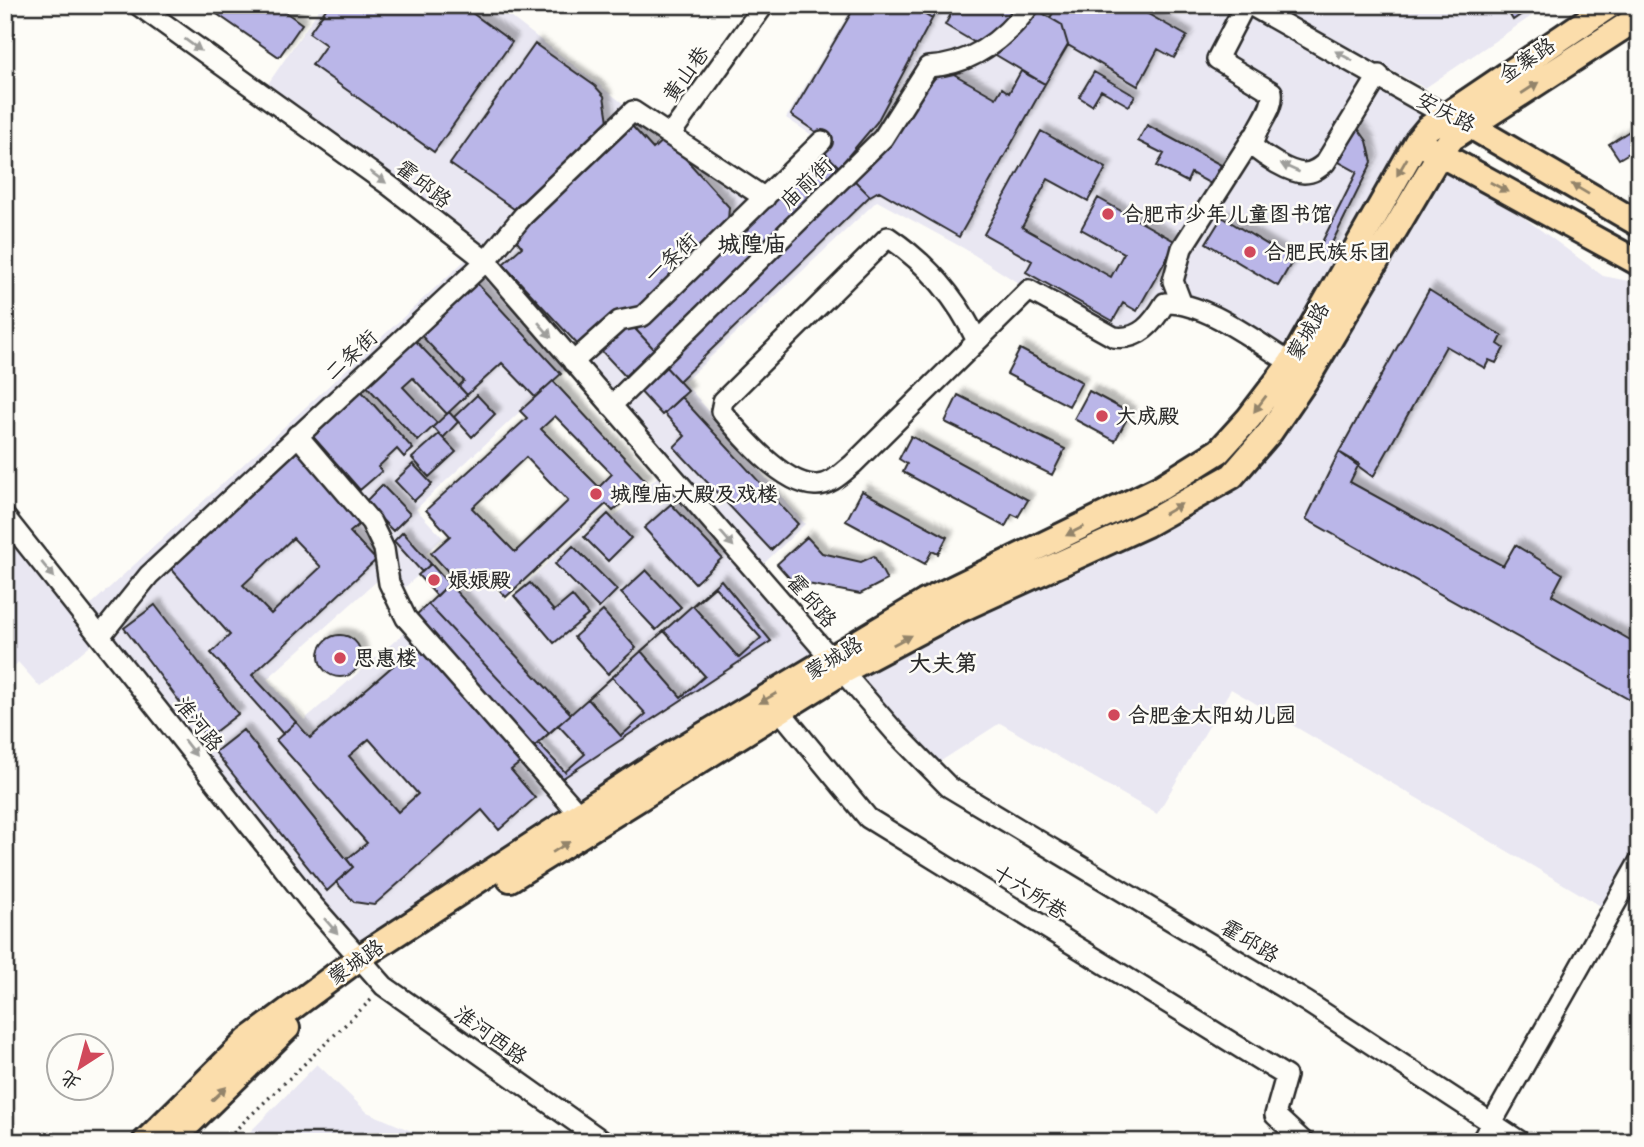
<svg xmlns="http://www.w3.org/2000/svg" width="1644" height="1147" font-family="'Balsamiq Sans','LXGW WenKai TC',sans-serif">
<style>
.built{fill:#e9e7f2;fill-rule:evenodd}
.building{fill:#bab6e8;stroke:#2b2b2b;stroke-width:2;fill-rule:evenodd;filter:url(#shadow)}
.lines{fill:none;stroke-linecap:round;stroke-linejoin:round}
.minor-casing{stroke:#2b2b2b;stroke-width:24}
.major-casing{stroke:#2b2b2b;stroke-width:30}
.path{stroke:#2b2b2b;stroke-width:3.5;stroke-dasharray:2 5;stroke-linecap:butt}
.minor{stroke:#fdfcf7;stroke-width:19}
.major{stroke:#fbddab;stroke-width:24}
.oneway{fill:#9e9e9b}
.oneway2{fill:#93846b}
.poi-dot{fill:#d1495b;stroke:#fdfcf7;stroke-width:2.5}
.labels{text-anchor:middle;stroke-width:5;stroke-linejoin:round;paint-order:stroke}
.street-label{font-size:21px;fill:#2b2b2b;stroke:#fdfcf7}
.poi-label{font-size:21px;font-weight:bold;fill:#2b2b2b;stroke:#fdfcf7;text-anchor:start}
.neighbourhood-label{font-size:23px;font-weight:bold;fill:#2b2b2b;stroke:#fdfcf7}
</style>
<defs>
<filter id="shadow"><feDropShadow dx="6" dy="-6" stdDeviation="2" flood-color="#0004"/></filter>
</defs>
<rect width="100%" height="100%" fill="#fdfcf7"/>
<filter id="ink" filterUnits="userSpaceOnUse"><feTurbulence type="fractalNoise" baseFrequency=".0143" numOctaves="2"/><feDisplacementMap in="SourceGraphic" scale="14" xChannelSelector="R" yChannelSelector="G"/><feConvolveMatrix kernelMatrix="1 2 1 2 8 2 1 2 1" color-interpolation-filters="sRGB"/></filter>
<g filter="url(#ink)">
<path class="built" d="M 322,5 L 495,5 L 633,111 L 765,198 L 821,141 L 786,118 L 854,5 L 1250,5 L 1445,115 L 1291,363 L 1181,302 L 1135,337 L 1029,290 L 965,249 L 877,201 L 684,382 L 805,524 L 755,572 L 833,660 L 359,958 L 101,636 L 40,687 L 18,662 L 5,678 L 5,517 L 83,612 L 474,252 L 261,94 ZM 573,362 L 666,469 L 614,517 L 606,509 L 507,601 L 482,575 L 463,593 L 452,581 L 409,621 L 412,626 L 304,720 L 267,679 L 387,572 L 403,589 L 434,561 L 426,553 L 443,538 L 416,509 Z
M 1266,5 L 1548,5 L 1425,88 Z
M 1439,155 L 1603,276 L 1639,283 L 1639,862 L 1611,912 L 1231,689 L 1157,814 L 1000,723 L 930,768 L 842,672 L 1232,476 Z
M 317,1064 L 367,1112 L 437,1142 L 240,1142 Z"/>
<path class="building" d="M 204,5 L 276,5 L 302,24 L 279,57 Z
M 329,5 L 461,5 L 512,42 L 434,152 L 312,65 L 326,45 L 309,33 Z
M 856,5 L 908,5 L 932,19 L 877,122 L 839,167 L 821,149 L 829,141 L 791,115 Z
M 908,5 L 940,5 L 932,19 Z
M 956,5 L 1029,5 L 1062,25 L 1068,45 L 1045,84 L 945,25 Z
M 1064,5 L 1132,5 L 1187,36 L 1174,58 L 1158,49 L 1138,86 L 1068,45 L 1062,25 L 1050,18 L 1056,8 Z
M 1504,5 L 1535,5 L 1513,20 Z
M 535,44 L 595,86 L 604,96 L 608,121 L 603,131 L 514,209 L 450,164 Z
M 943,68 L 996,98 L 1002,88 L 1009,93 L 1021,71 L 1045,84 L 959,237 L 879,191 L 870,196 L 853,179 Z
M 1094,72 L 1135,96 L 1129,106 L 1101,90 L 1092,105 L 1079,97 Z
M 1147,125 L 1221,165 L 1211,184 L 1191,173 L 1187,182 L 1157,166 L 1164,154 L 1138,141 Z
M 1639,125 L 1639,147 L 1619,159 L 1609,144 Z
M 632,126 L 653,149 L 666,137 L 729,207 L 727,234 L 638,312 L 579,346 L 503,264 L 522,247 L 513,236 Z
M 1357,127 L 1367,141 L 1372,162 L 1324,259 L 1316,254 L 1357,172 L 1339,162 Z
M 1041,131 L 1106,168 L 1088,201 L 1048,179 L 1022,227 L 1111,277 L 1124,253 L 1081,229 L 1098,198 L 1176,242 L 1137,311 L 1123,303 L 1113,321 L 1026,272 L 1032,261 L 984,234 Z
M 821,149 L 839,167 L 654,349 L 636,330 Z
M 853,179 L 870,196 L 679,381 L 663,364 Z
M 1222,217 L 1293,260 L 1278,286 L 1206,243 Z
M 473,279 L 561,374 L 535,397 L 502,363 L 467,395 L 459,386 L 464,381 L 417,331 Z
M 1429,290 L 1502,336 L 1498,344 L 1504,348 L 1496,363 L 1489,360 L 1485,368 L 1446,346 L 1373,477 L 1339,452 Z
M 627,320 L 654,349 L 625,376 L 598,347 Z
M 411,336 L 467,395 L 447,414 L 413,378 L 403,387 L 437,423 L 418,441 L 362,381 Z
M 1020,349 L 1082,382 L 1069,406 L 1007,374 Z
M 663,364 L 688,391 L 662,415 L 637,388 Z
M 553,381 L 646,481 L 613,511 L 606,504 L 506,597 L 482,571 L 463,588 L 431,553 L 450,536 L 426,510 L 527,418 L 520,411 ZM 555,416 L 612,474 L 599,487 L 541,429 ZM 526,457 L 568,501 L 515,552 L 472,508 Z
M 357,386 L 413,449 L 404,457 L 397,449 L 378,467 L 382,471 L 360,490 L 308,431 Z
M 1089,391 L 1130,413 L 1115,441 L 1074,419 Z
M 477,395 L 495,414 L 472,437 L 454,417 Z
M 958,395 L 1065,449 L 1052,475 L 945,422 Z
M 681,397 L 798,524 L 771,550 L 674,447 L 685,436 L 664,413 Z
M 449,412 L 458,422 L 443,438 L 433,427 Z
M 439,434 L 456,452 L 429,477 L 412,458 Z
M 911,436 L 1028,500 L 1018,517 L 1012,514 L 1005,527 L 903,472 L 907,464 L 899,459 Z
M 297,450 L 363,521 L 350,532 L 376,560 L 252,675 L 296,722 L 283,734 L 211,653 L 230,635 L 167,564 ZM 293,538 L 321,567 L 271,614 L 243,585 Z
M 1339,452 L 1359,464 L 1350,482 L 1503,566 L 1515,545 L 1563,574 L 1552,595 L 1639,645 L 1639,705 L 1306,519 Z
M 413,464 L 432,484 L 414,501 L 395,481 Z
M 382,485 L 410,514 L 393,531 L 365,502 Z
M 862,491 L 947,537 L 938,554 L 932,551 L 925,564 L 846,521 Z
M 671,504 L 722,558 L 695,583 L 644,528 Z
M 608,514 L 631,538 L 608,561 L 584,537 Z
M 403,532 L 431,564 L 422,572 L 394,541 Z
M 807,537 L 822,553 L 861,562 L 874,556 L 887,580 L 860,594 L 792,581 L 777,564 Z
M 573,546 L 617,590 L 599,608 L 555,564 Z
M 431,564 L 449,584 L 437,596 L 418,575 Z
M 646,570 L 681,607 L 656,630 L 621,593 Z
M 721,580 L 771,641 L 563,778 L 534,747 Z
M 530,583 L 554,611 L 572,596 L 588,615 L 554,643 L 514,596 Z
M 449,584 L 571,714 L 549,733 L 428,604 Z
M 715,587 L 761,638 L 739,658 L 693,606 Z
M 428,604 L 549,733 L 534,747 L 414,617 Z
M 155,605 L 238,714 L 207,738 L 124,628 Z
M 603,611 L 636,648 L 608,674 L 574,637 Z
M 664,631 L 705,676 L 681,697 L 641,651 Z
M319 656a21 21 0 1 1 42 0a21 21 0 1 1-42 0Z
M 418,644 L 521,762 L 511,770 L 535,798 L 499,830 L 482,810 L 374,905 L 354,902 L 336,882 L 353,867 L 347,859 L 367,843 L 276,740 L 296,722 L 310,738 ZM 369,739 L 418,794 L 398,812 L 349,756 Z
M 612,677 L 646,714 L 621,736 L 588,699 Z
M 558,725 L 585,754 L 565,772 L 538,743 Z
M 243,730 L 353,867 L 327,891 L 215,752 Z"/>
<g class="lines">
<defs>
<path id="minor" d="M 138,5 L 390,186 L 486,261 L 894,731 L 949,787 L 1307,1002 L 1521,1142
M 1245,5 L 1217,59 L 1272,92 C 1275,111 1253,128 1253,147 C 1264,156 1289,173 1304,173 C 1313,173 1319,168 1325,163 L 1379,75
M 1250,5 L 1445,115
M 670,135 L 764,5
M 1181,302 L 1173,281 L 1182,248 L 1253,137
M 977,341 C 957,298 928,264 888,237 L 723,401 L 721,411 C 741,435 782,484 815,485 C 830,486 842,473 853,464 L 1029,290 L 1114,337 C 1139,341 1153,323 1165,303 C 1205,301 1257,343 1291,363
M 573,362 L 619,321 L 643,316 L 822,141
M 611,406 L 883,138 L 928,67 C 971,65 1005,39 1030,5
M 297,435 L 371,522 L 384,549 L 389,583 L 406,618 L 579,814
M 5,517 L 312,904 L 384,986 L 604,1142
M 101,635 L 149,575 L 486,261 L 523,216 L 633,111 L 765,198
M 780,711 L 868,818 L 1286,1076 L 1275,1115 L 1304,1142
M 1481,1142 L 1639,862"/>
<path id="major" d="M 1462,121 L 1639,224
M 1427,147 L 1639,263
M 510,879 L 842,672 L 961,609 L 1147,524 L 1232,476 L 1270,432 L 1309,375 L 1439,155 L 1452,138 L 1639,17
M 145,1142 L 247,1041 L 359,958 L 662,760 L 925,602 L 1160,488 L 1219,451 L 1249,418 L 1291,363 L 1418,140 L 1428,128 L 1610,5
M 170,1142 L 287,1028"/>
</defs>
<use href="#minor" class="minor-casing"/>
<use href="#major" class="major-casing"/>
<path class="path" d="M 223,1142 L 373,998"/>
<use href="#minor" class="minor"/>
<use href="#major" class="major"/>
</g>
<defs><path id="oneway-solid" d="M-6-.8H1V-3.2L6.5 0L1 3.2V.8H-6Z" transform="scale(1.75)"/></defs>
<g class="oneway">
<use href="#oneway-solid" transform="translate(193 45) rotate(36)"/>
<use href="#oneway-solid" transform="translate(1344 56) rotate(-151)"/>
<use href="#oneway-solid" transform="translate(1290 168) rotate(-156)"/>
<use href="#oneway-solid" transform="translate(378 177) rotate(36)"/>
<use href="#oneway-solid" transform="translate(545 330) rotate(49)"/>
<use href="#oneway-solid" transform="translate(727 539) rotate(49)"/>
<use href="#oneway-solid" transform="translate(48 570) rotate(51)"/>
<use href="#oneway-solid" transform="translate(190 748) rotate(52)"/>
<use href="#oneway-solid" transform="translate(331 926) rotate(49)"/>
</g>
<g class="oneway2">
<use href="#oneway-solid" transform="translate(1530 88) rotate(-33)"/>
<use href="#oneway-solid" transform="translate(1402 167) rotate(120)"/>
<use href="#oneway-solid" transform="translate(1499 187) rotate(29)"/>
<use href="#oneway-solid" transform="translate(1580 189) rotate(-149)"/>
<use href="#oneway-solid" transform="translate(1260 404) rotate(127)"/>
<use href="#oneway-solid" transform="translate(1173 509) rotate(-30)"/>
<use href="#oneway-solid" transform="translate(1075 531) rotate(153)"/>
<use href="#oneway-solid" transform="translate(902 640) rotate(-28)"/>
<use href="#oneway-solid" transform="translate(768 698) rotate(150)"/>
<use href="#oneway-solid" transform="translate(561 847) rotate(-32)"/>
<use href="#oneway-solid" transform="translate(219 1094) rotate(-44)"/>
</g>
</g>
<g class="poi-dot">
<circle cx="1108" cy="214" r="7"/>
<circle cx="1250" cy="252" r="7"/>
<circle cx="1102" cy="416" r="7"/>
<circle cx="596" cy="494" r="7"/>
<circle cx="434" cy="580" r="7"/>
<circle cx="340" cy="658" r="7"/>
<circle cx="1114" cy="715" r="7"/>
</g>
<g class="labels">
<g class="street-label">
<text transform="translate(1527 60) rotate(-34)" y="7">金寨路</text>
<text transform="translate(686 74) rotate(-54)" y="7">黄山巷</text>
<text transform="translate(1446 112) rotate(27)" y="7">安庆路</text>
<text transform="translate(806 183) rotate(-44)" y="7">庙前街</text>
<text transform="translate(424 184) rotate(38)" y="7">霍邱路</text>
<text transform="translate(671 258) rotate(-43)" y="7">一条街</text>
<text transform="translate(1308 331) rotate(-60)" y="7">蒙城路</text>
<text transform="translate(351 355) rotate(-43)" y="7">二条街</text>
<text transform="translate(812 601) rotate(49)" y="7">霍邱路</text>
<text transform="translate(834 658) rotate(-31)" y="7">蒙城路</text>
<text transform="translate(199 724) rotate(52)" y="7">淮河路</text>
<text transform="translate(1030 892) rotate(32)" y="7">十六所巷</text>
<text transform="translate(1250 941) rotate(31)" y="7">霍邱路</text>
<text transform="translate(356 962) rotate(-35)" y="7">蒙城路</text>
<text transform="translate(491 1035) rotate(36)" y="7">淮河西路</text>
</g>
<g class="poi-label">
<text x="1122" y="221">合肥市少年儿童图书馆</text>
<text x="1264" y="259">合肥民族乐团</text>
<text x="1116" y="423">大成殿</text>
<text x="610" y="501">城隍庙大殿及戏楼</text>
<text x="448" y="587">娘娘殿</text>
<text x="354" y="665">思惠楼</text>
<text x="1128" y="722">合肥金太阳幼儿园</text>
</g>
<g class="neighbourhood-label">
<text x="752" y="252">城隍庙</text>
<text x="943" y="671">大夫第</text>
</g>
</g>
<rect width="1644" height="1147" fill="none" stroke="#fdfcf7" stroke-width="28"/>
<rect x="14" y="14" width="1616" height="1119" fill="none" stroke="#2b2b2b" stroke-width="2.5" filter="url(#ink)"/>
<g transform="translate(80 1067) rotate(216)"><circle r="33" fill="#fdfcf7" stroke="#a9a8a5" stroke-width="2"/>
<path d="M0-5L12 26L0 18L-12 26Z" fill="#d1495b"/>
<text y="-10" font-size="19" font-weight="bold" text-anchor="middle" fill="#2b2b2b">北</text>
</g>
</svg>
